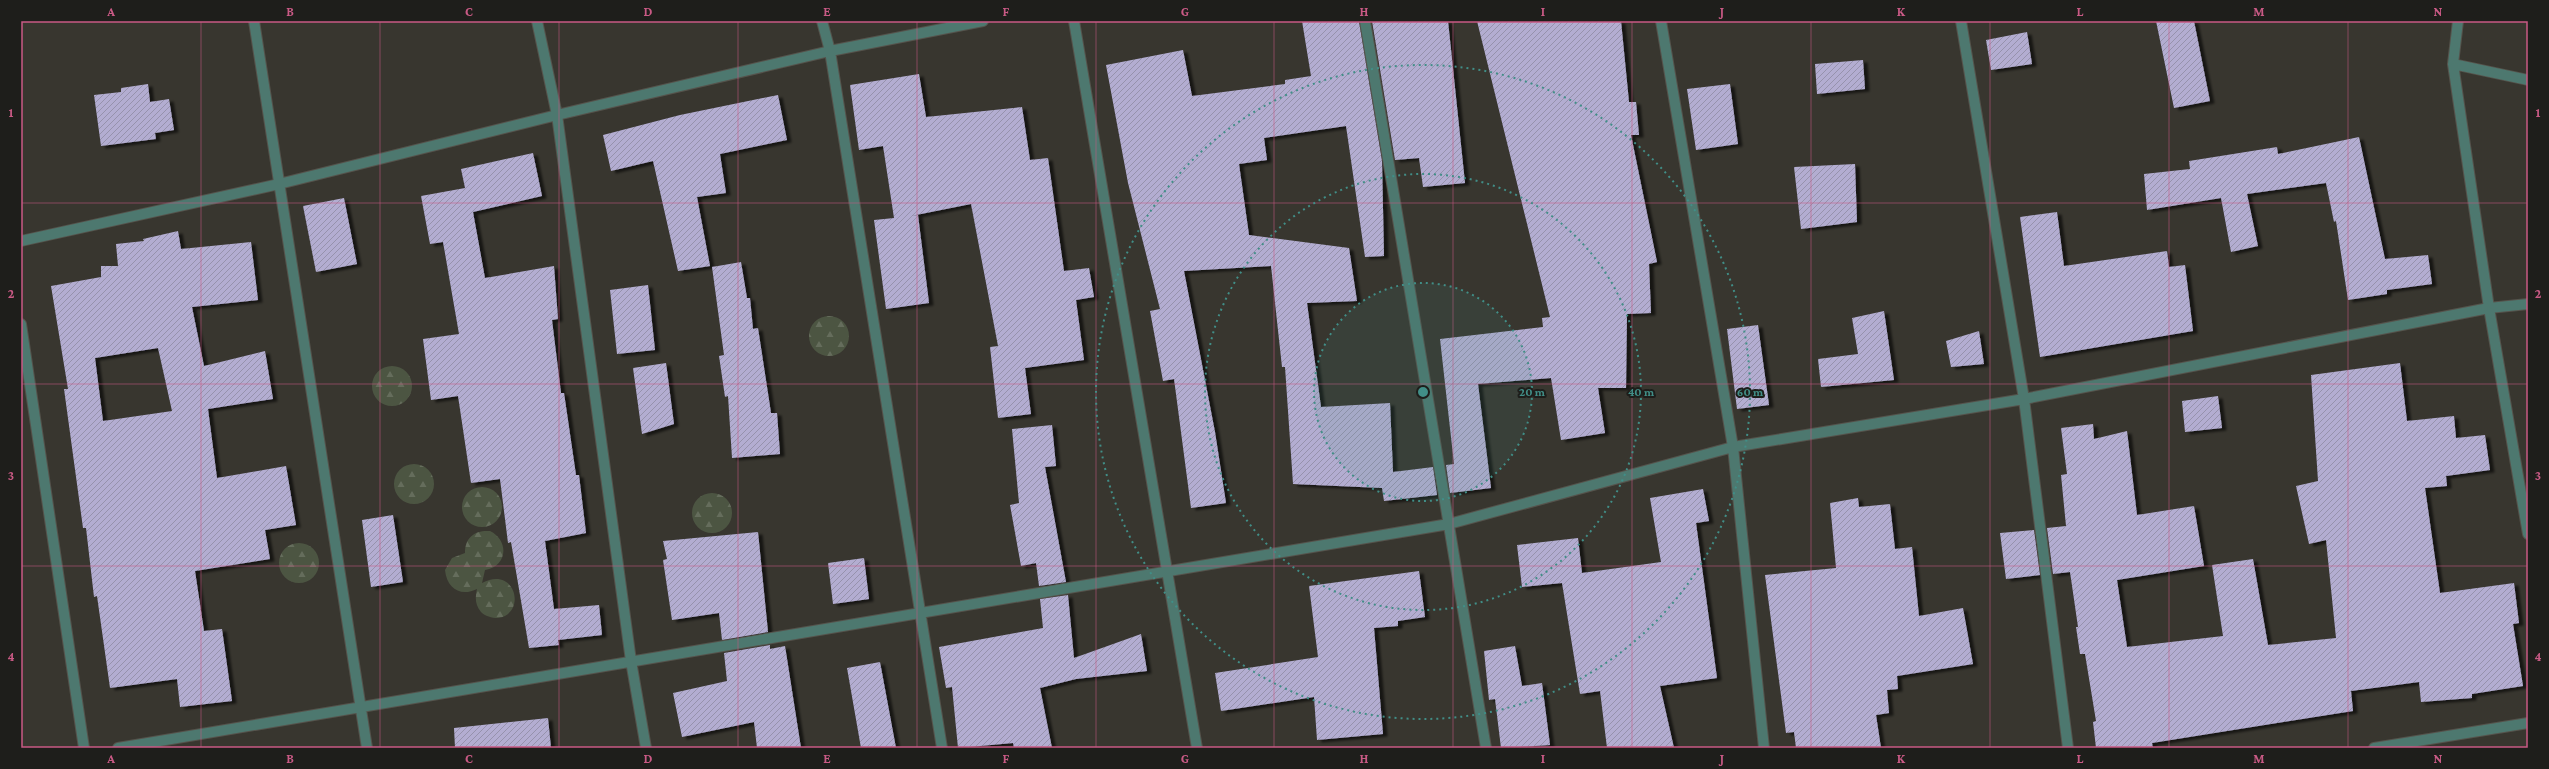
<svg xmlns="http://www.w3.org/2000/svg" width="2549" height="769" font-family="'Crimson Pro',serif">
<style>
.forest{fill:url(#forest-firs)}
.building{fill:url(#building-hatch);fill-rule:evenodd;filter:url(#shadow)}
.lines{fill:none;stroke-linecap:round;stroke-linejoin:round}
.minor-casing{stroke:#55534c;stroke-width:12}
.minor{stroke:#4d786f;stroke-width:10}
.grid{fill:none;stroke:#c95a85;stroke-width:1;stroke-opacity:0.55}
.ring{fill:none;stroke:#418e87;stroke-width:2;stroke-dasharray:2 4}
.centre{fill:#418e87;stroke:#1e1e1b;stroke-width:2}
.ring-label{font-size:12px;text-anchor:middle;font-weight:bold;fill:#418e87;stroke:#1e1e1b;stroke-width:4;stroke-linejoin:round;paint-order:stroke}
.neatline{fill:none;stroke:#c95a85;stroke-width:1.5}
.grid-label{font-size:13px;text-anchor:middle;font-weight:bold;fill:#c95a85}
</style>
<defs>
<pattern id="forest-firs" width="22" height="20" patternUnits="userSpaceOnUse"><rect width="22" height="20" fill="#4c5542"/><path d="M5 1l3.5 6h-7zM16 11l3.5 6h-7z" fill="#656d5c"/></pattern>
<pattern id="building-hatch" width="6" height="6" patternUnits="userSpaceOnUse"><rect width="6" height="6" fill="#b3add1"/><path d="M-1 1l2-2M0 6l6-6M5 7l2-2" fill="none" stroke="#9692ac"/></pattern>
<filter id="shadow"><feDropShadow dx="4.5" dy="2.5" stdDeviation="1" flood-color="#0009"/></filter>
</defs>
<rect width="100%" height="100%" fill="#38362f"/>
<path class="forest" d="M809 336a20 20 0 1 1 40 0a20 20 0 1 1-40 0Z
M372 386a20 20 0 1 1 40 0a20 20 0 1 1-40 0Z
M394 484a20 20 0 1 1 40 0a20 20 0 1 1-40 0Z
M462 507a20 20 0 1 1 40 0a20 20 0 1 1-40 0Z
M692 513a20 20 0 1 1 40 0a20 20 0 1 1-40 0Z
M 490,531 C 510,541 507,567 485,570 L 482,583 C 516,565 527,614 498,618 C 492,618 485,616 481,612 C 475,605 475,597 477,589 C 461,597 447,589 445,570 L 452,558 L 465,553 C 465,537 475,530 490,531 Z
M279 563a20 20 0 1 1 40 0a20 20 0 1 1-40 0Z"/>
<path class="building" d="M 1302,21 L 1359,21 L 1382,161 L 1384,256 L 1365,257 L 1346,126 L 1264,138 L 1267,160 L 1239,164 L 1249,235 L 1349,248 L 1357,301 L 1307,303 L 1321,407 L 1390,403 L 1393,472 L 1433,467 L 1437,495 L 1384,501 L 1382,488 L 1293,484 L 1285,367 L 1282,367 L 1271,266 L 1184,271 L 1215,432 L 1226,503 L 1191,508 L 1174,379 L 1163,381 L 1150,311 L 1160,309 L 1128,183 L 1106,65 L 1183,50 L 1192,96 L 1285,84 L 1285,80 L 1311,76 Z
M 1372,21 L 1448,21 L 1465,183 L 1423,187 L 1419,158 L 1395,160 Z
M 1477,21 L 1621,21 L 1629,102 L 1636,102 L 1639,135 L 1631,135 L 1657,262 L 1649,264 L 1651,313 L 1627,314 L 1626,388 L 1598,388 L 1605,433 L 1561,440 L 1551,378 L 1478,384 L 1491,488 L 1450,493 L 1446,465 L 1454,464 L 1440,339 L 1543,327 L 1542,318 L 1550,317 Z
M 2156,21 L 2194,21 L 2210,101 L 2174,108 Z
M 2027,32 L 2032,64 L 1991,70 L 1986,40 Z
M 1863,60 L 1865,89 L 1817,94 L 1815,64 Z
M 919,74 L 926,117 L 1022,107 L 1030,160 L 1048,158 L 1064,271 L 1089,268 L 1094,297 L 1076,300 L 1084,360 L 1025,368 L 1031,414 L 998,418 L 990,347 L 998,346 L 971,204 L 911,216 L 918,215 L 929,303 L 886,309 L 874,220 L 894,218 L 883,146 L 859,150 L 850,85 Z
M 148,84 L 150,102 L 169,99 L 174,130 L 155,133 L 156,139 L 101,146 L 94,95 L 121,92 L 121,88 Z
M 1730,84 L 1738,144 L 1696,150 L 1687,89 Z
M 778,95 L 787,140 L 720,154 L 726,193 L 697,197 L 710,266 L 678,271 L 653,161 L 611,171 L 603,135 L 680,115 Z
M 2359,137 L 2385,259 L 2428,255 L 2432,284 L 2387,290 L 2387,294 L 2348,300 L 2336,221 L 2334,222 L 2326,183 L 2247,194 L 2258,246 L 2231,252 L 2221,198 L 2147,210 L 2144,174 L 2190,169 L 2189,161 L 2277,147 L 2278,154 Z
M 533,153 L 542,196 L 473,212 L 485,278 L 554,266 L 558,319 L 552,320 L 561,393 L 564,393 L 576,475 L 579,475 L 586,533 L 545,541 L 554,609 L 599,605 L 602,635 L 558,640 L 559,645 L 529,648 L 511,542 L 508,543 L 500,479 L 471,483 L 458,396 L 431,400 L 423,339 L 459,334 L 443,242 L 430,244 L 421,196 L 465,188 L 461,169 Z
M 1855,164 L 1857,222 L 1801,229 L 1794,167 Z
M 344,198 L 357,264 L 316,272 L 303,206 Z
M 2057,212 L 2064,266 L 2167,251 L 2169,267 L 2185,265 L 2193,331 L 2040,357 L 2020,217 Z
M 178,231 L 181,249 L 251,242 L 258,300 L 192,307 L 204,366 L 265,351 L 273,399 L 208,409 L 217,478 L 286,466 L 296,525 L 265,530 L 270,559 L 195,571 L 204,631 L 222,629 L 232,701 L 180,707 L 177,679 L 110,688 L 97,596 L 94,597 L 86,528 L 83,528 L 64,389 L 68,389 L 51,286 L 101,277 L 101,266 L 118,266 L 116,244 L 144,241 L 143,239 ZM 158,348 L 172,411 L 103,421 L 95,358 Z
M 741,262 L 747,298 L 750,298 L 753,329 L 758,328 L 771,413 L 777,413 L 780,454 L 732,458 L 728,396 L 725,397 L 719,356 L 724,355 L 712,267 Z
M 648,285 L 655,350 L 617,354 L 610,290 Z
M 1884,311 L 1894,380 L 1821,387 L 1818,359 L 1858,354 L 1852,318 Z
M 1758,325 L 1769,405 L 1737,409 L 1727,329 Z
M 1979,331 L 1984,364 L 1951,367 L 1946,341 Z
M 666,363 L 674,424 L 642,434 L 633,368 Z
M 2400,363 L 2407,421 L 2454,416 L 2456,438 L 2485,435 L 2490,470 L 2446,476 L 2447,486 L 2425,488 L 2440,593 L 2514,583 L 2519,623 L 2513,624 L 2523,686 L 2472,694 L 2472,698 L 2421,702 L 2419,682 L 2351,691 L 2353,711 L 2152,743 L 2153,748 L 2096,748 L 2093,722 L 2096,721 L 2085,654 L 2080,654 L 2076,627 L 2078,627 L 2070,572 L 2053,574 L 2047,528 L 2066,526 L 2061,475 L 2067,474 L 2061,428 L 2093,424 L 2094,439 L 2127,431 L 2137,515 L 2194,506 L 2204,566 L 2117,580 L 2127,647 L 2223,636 L 2212,565 L 2253,559 L 2268,645 L 2336,638 L 2326,540 L 2309,544 L 2296,486 L 2318,481 L 2311,375 Z
M 2218,396 L 2222,428 L 2185,432 L 2182,401 Z
M 1052,425 L 1056,466 L 1045,467 L 1066,582 L 1039,586 L 1036,563 L 1021,566 L 1010,505 L 1019,503 L 1012,429 Z
M 1703,489 L 1709,521 L 1696,523 L 1717,678 L 1660,686 L 1674,748 L 1607,748 L 1600,691 L 1580,694 L 1562,583 L 1522,587 L 1517,545 L 1578,538 L 1582,573 L 1661,562 L 1650,498 Z
M 1858,498 L 1859,507 L 1890,504 L 1895,549 L 1912,547 L 1919,616 L 1963,608 L 1973,664 L 1897,676 L 1898,689 L 1887,690 L 1889,713 L 1876,715 L 1881,748 L 1796,748 L 1794,732 L 1786,733 L 1765,575 L 1836,568 L 1830,503 Z
M 393,515 L 403,582 L 371,587 L 362,520 Z
M 2034,530 L 2040,575 L 2006,579 L 2000,533 Z
M 758,532 L 768,632 L 722,640 L 719,613 L 672,620 L 663,560 L 667,559 L 663,541 Z
M 864,558 L 869,599 L 833,604 L 828,563 Z
M 1419,571 L 1425,617 L 1398,621 L 1398,626 L 1374,628 L 1383,734 L 1317,740 L 1314,697 L 1221,711 L 1215,673 L 1318,657 L 1309,586 Z
M 1068,595 L 1074,658 L 1141,634 L 1147,671 L 1076,679 L 1040,688 L 1052,748 L 1014,748 L 1013,743 L 958,748 L 952,687 L 946,688 L 939,647 L 1043,628 L 1040,599 Z
M 770,645 L 770,649 L 785,646 L 801,748 L 757,748 L 754,722 L 682,737 L 673,693 L 727,681 L 724,653 Z
M 1515,646 L 1522,686 L 1542,683 L 1550,745 L 1501,748 L 1495,699 L 1489,700 L 1484,651 Z
M 880,662 L 896,748 L 861,748 L 847,668 Z
M 548,718 L 551,748 L 455,748 L 454,728 Z"/>
<g class="lines">
<defs>
<path id="minor" d="M 254,21 L 367,748
M 537,21 L 557,115 L 631,661 L 646,748
M 822,21 L 830,51 L 942,748
M 1074,21 L 1197,748
M 1365,21 L 1486,748
M 1661,21 L 1733,447 L 1764,748
M 1961,21 L 2024,399 L 2068,748
M 2458,21 L 2453,64 L 2489,308 L 2528,534
M 2453,64 L 2528,80
M 21,241 L 279,184 L 557,115 L 830,51 L 983,21
M 21,324 L 84,748
M 118,748 L 1449,524 L 1733,447 L 2024,399 L 2489,308 L 2528,304
M 2374,748 L 2528,723"/>
</defs>
<use href="#minor" class="minor-casing"/>
<use href="#minor" class="minor"/>
</g>
<path class="grid" d="M 201,21 L 201,748M 380,21 L 380,748M 559,21 L 559,748M 738,21 L 738,748M 917,21 L 917,748M 1096,21 L 1096,748M 1274,21 L 1274,748M 1453,21 L 1453,748M 1632,21 L 1632,748M 1811,21 L 1811,748M 1990,21 L 1990,748M 2169,21 L 2169,748M 2348,21 L 2348,748M 21,203 L 2528,203M 21,384 L 2528,384M 21,566 L 2528,566"/>
<circle cx="1423" cy="392" r="109" fill="#418e87" fill-opacity=".12"/>
<g class="ring">
<circle cx="1423" cy="392" r="109"/>
<circle cx="1423" cy="392" r="218"/>
<circle cx="1423" cy="392" r="327"/>
</g>
<circle cx="1423" cy="392" r="6" class="centre"/>
<g class="ring-label">
<text x="1532" y="396">20 m</text>
<text x="1641" y="396">40 m</text>
<text x="1750" y="396">60 m</text>
</g>
<rect width="2549" height="769" fill="none" stroke="#1e1e1b" stroke-width="44"/>
<rect x="22" y="22" width="2505" height="725" class="neatline"/>
<g class="grid-label">
<text x="111" y="16">A</text>
<text x="290" y="16">B</text>
<text x="469" y="16">C</text>
<text x="648" y="16">D</text>
<text x="827" y="16">E</text>
<text x="1006" y="16">F</text>
<text x="1185" y="16">G</text>
<text x="1364" y="16">H</text>
<text x="1543" y="16">I</text>
<text x="1722" y="16">J</text>
<text x="1901" y="16">K</text>
<text x="2080" y="16">L</text>
<text x="2259" y="16">M</text>
<text x="2438" y="16">N</text>
<text x="11" y="117">1</text>
<text x="2538" y="117">1</text>
<text x="11" y="298">2</text>
<text x="2538" y="298">2</text>
<text x="11" y="480">3</text>
<text x="2538" y="480">3</text>
<text x="11" y="661">4</text>
<text x="2538" y="661">4</text>
<text x="111" y="763">A</text>
<text x="290" y="763">B</text>
<text x="469" y="763">C</text>
<text x="648" y="763">D</text>
<text x="827" y="763">E</text>
<text x="1006" y="763">F</text>
<text x="1185" y="763">G</text>
<text x="1364" y="763">H</text>
<text x="1543" y="763">I</text>
<text x="1722" y="763">J</text>
<text x="1901" y="763">K</text>
<text x="2080" y="763">L</text>
<text x="2259" y="763">M</text>
<text x="2438" y="763">N</text>
</g>
</svg>
